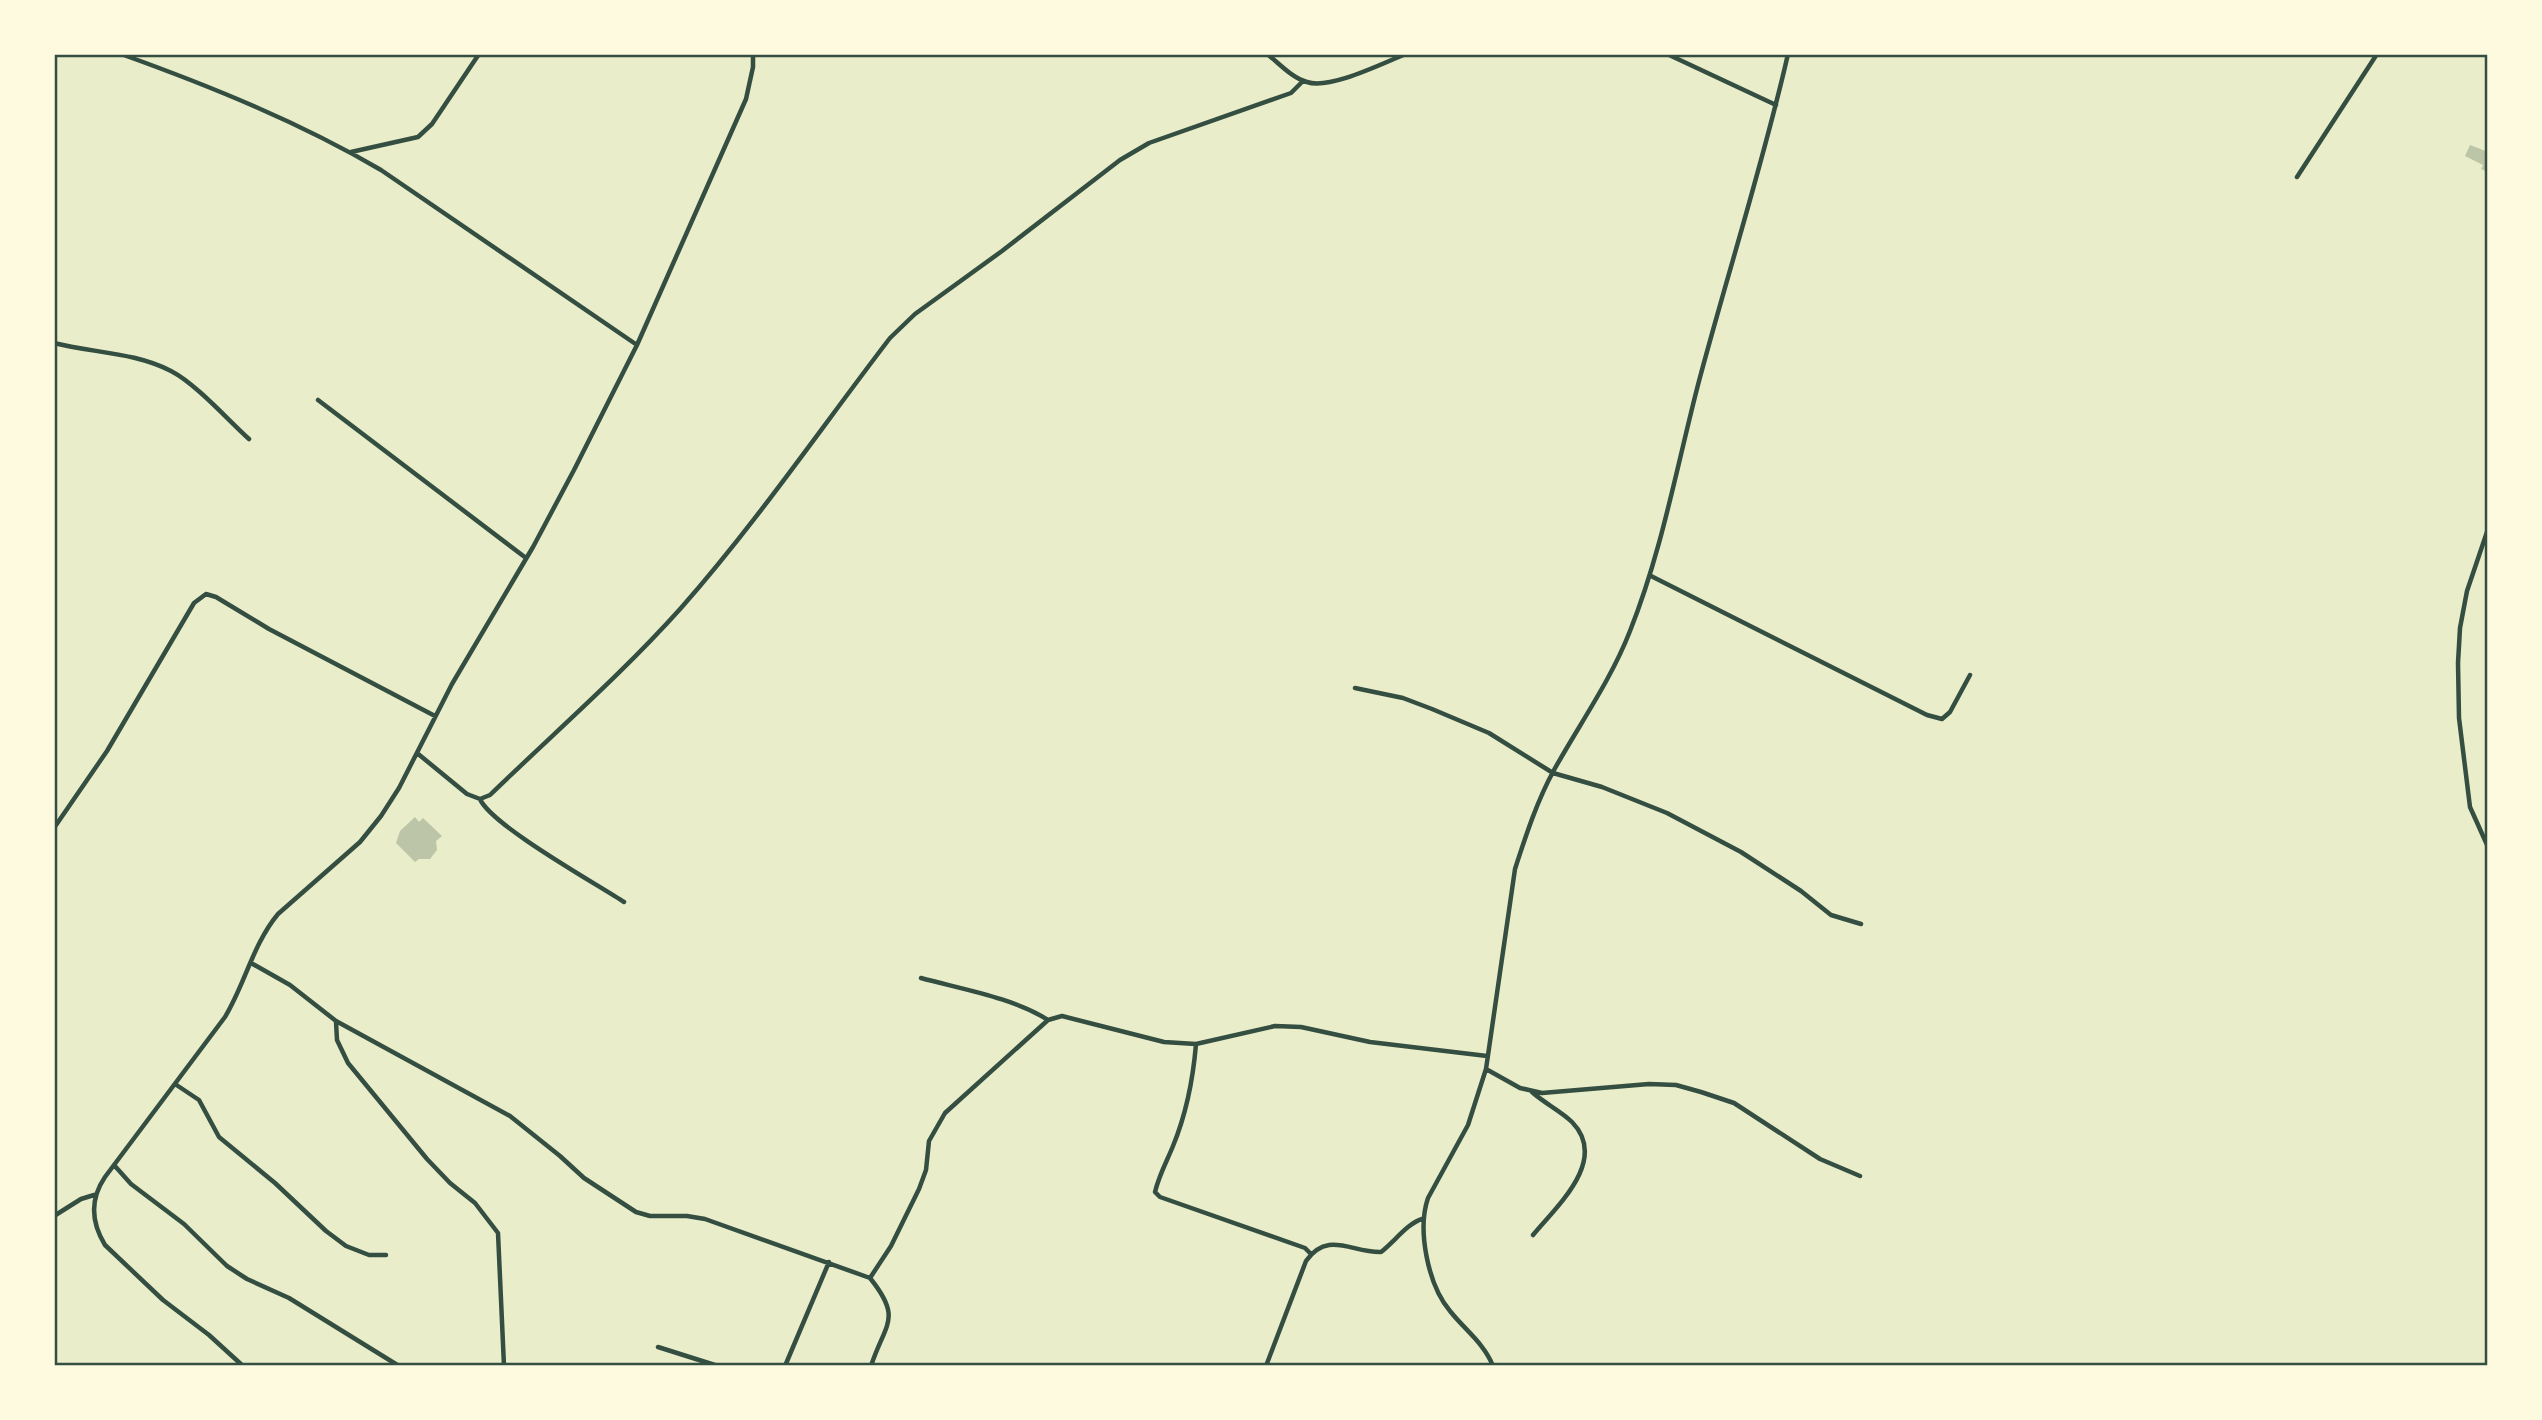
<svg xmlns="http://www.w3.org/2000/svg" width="2542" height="1420" font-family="'Exo 2',sans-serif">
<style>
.building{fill:#bcc5a7}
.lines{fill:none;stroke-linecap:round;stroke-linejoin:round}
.minor{stroke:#344e41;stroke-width:4.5}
.neatline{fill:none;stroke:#344e41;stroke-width:2.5}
</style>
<rect width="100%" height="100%" fill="#e9edc9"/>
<path class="building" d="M 2470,145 L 2488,152 L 2488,172 L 2481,169 L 2483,165 L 2465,156 Z
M 415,817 L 419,822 L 423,818 L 442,836 L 436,841 L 437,850 L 430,859 L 419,859 L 415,862 L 396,843 L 400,831 Z"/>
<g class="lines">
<path class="minor" d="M 121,54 C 210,86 299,122 381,170 L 637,345
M 1267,54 C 1280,64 1292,78 1307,82 C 1330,90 1383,63 1406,54
M 1667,54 L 1776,105
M 351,152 L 418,137 L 432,124 L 479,54
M 2297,177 L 2377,54
M 54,343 C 93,353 134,352 171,371 C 196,384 227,419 249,439
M 318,400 L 526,558
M 2488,529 L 2467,591 L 2460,628 L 2458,663 L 2459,718 L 2470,807 L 2488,847
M 1651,576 L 1927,715 L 1942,719 L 1950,712 L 1970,675
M 1355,688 L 1403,698 L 1432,709 L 1489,733 L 1553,773 L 1602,787 L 1667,813 L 1741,852 L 1801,891 L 1831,915 L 1861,924
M 417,753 L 467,794 L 480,799 L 490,795 C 554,733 621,675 681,608 C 756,523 821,428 890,338 L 915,314 L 1002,251 L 1120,160 L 1149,143 L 1291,93 L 1303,81
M 480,799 C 491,825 595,883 624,902
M 54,828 L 107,751 L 194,603 L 206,594 L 216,597 L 269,629 L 435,716
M 251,963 L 290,985 L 336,1021 L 510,1116 L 560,1156 L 584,1178 L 636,1212 L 650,1216 L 687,1216 L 705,1219 L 870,1278 C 903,1319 885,1323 871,1366
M 921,978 C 961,989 1014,998 1048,1020 L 1062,1016 L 1164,1042 L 1196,1044 L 1275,1026 L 1301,1027 L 1370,1042 L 1487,1056
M 336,1022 L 337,1040 L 348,1063 L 427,1159 L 450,1183 L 475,1203 L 498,1233 L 504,1366
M 1196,1044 C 1193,1080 1187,1112 1173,1146 C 1167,1161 1159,1175 1155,1192 L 1160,1197 L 1305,1248 L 1311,1254
M 1486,1069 L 1520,1088 L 1542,1093 L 1649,1084 L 1676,1085 L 1701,1092 L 1734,1103 L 1820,1159 L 1860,1176
M 175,1084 L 199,1100 L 219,1137 L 275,1183 L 326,1231 L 346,1246 L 369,1255 L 386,1255
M 1532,1092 C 1544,1103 1561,1111 1572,1122 C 1609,1160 1557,1206 1533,1235
M 114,1165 L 131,1184 L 184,1224 L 227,1266 L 247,1279 L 289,1298 L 399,1366
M 54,1216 L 81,1199 L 94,1195
M 870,1278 L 891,1246 L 919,1189 L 926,1170 L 929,1141 L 945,1113 L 1048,1020
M 658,1347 L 718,1366
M 243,1366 L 209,1335 L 163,1300 L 105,1245 C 91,1222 90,1199 105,1177 L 225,1017 C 245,984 253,944 278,914 L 360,842 L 381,816 L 399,788 L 452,684 L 533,547 L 574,470 L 637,345 L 746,99 L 753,67 L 753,54
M 785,1366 L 829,1262
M 1266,1366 L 1306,1261 C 1328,1230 1352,1253 1381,1252 C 1394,1242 1408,1223 1422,1219
M 1493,1366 C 1484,1343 1464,1329 1450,1311 C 1428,1285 1417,1230 1428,1198 L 1468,1125 L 1486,1069 L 1515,869 C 1526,835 1537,801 1554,770 C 1579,725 1611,680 1630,631 C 1662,551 1677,465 1699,381 C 1728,272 1763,164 1788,54"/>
</g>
<rect width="2542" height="1420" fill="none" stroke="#fefae0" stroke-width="112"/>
<rect x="56" y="56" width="2430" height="1308" class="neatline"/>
</svg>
